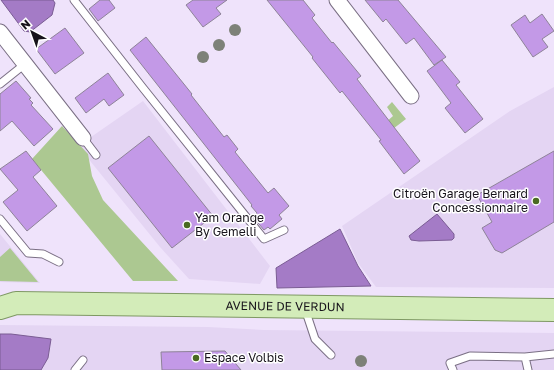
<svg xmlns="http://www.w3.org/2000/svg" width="554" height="370" font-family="'Golos Text',sans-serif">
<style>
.built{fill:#e4d5f3}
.green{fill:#acc891}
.water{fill:#a47bc6;stroke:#7a5c93}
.building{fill:#c399e7;stroke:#8e8398}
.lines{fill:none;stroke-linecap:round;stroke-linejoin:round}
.lane-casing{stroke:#7a6f84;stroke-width:9}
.street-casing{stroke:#7a6f84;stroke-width:17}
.primary-casing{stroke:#7e9863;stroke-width:24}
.lane{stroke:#fff;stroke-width:7}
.street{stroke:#fff;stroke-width:15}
.primary{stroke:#d3ecb9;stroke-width:22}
.tree{fill:#7d8178}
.poi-dot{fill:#4a6a21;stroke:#fff;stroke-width:1.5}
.labels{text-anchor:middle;stroke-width:3;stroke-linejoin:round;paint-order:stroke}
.poi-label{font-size:12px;fill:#17131b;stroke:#fff;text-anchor:start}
.street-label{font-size:12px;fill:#17131b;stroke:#fff}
</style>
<rect width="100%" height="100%" fill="#efe3fb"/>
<path class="built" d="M 554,87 L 554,288 L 376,287 L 358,263 L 342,226 L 510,111 Z
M 143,101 L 270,266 L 260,284 L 189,279 L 160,247 L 78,146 Z
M 0,234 L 40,283 L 0,282 Z
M 0,325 L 208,327 L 264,330 L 554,333 L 554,370 L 0,370 Z"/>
<path class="green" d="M 392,102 L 406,119 L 381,138 L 376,131 L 393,116 L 387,107 Z
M 62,126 L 88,154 L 92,176 L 103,200 L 178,281 L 133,281 L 32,159 Z
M 10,248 L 38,282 L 0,281 L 0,257 Z"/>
<path class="water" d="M 1,0 L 53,0 L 55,3 L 52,15 L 30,32 L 24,31 Z
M 437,214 L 454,234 L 454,238 L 452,240 L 419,241 L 411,240 L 409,236 Z
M 340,229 L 358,266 L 371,286 L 277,288 L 276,268 Z
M 0,334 L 11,334 L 51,339 L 48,358 L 41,370 L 0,370 Z"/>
<path class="building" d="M 100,0 L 109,0 L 115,8 L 98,21 L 89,9 Z
M 193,0 L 227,0 L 216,8 L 221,14 L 203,27 L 186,5 Z
M 267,0 L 303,0 L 315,15 L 312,18 L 332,43 L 333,42 L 361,76 L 357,79 L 420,161 L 404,174 L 379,141 L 381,140 L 342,91 L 340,93 L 312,58 L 313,57 Z
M 365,0 L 398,0 L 446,57 L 434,65 L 414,38 L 406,44 L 386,19 L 383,22 Z
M 542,14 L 554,31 L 542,39 L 548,47 L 533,57 L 511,25 L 525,15 L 530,23 Z
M 65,28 L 84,53 L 55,74 L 36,49 Z
M 146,37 L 192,94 L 191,95 L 224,137 L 227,135 L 238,149 L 235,152 L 268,193 L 274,188 L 289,206 L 279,215 L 282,219 L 270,229 L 268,227 L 264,230 L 253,217 L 257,213 L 251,206 L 252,205 L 130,50 Z
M 442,60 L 460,82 L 456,85 L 483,119 L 465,133 L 445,108 L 451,103 L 427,71 Z
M 108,73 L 124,95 L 109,106 L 104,99 L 86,113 L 75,98 Z
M 16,81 L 31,98 L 29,99 L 33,103 L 31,105 L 53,129 L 34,146 L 12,121 L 0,131 L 0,94 Z
M 149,136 L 213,216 L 172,248 L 108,168 Z
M 26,151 L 41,170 L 33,177 L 57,206 L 27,231 L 3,202 L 18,190 L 0,169 Z
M 554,151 L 554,222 L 502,253 L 495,250 L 482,228 L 492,222 L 477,195 Z
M 225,351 L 241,370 L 162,370 L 161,352 Z"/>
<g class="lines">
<defs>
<path id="lane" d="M 74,0 L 143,88 L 264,239 L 284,230
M 0,84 L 25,64
M 83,138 L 96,155
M 0,219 L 28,253 L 43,254 L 59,262
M 305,309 L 315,339 L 331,355
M 525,357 L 528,370
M 75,370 L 83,360
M 453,370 L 450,363 L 470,356 L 525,357 L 554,354"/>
<path id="street" d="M 337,0 L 411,96
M 0,32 L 83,138"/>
<g id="primary">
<path id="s1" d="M 0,308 L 16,303 L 554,310"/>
</g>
</defs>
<use href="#lane" class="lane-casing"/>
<use href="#street" class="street-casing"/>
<use href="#primary" class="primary-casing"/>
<use href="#lane" class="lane"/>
<use href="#street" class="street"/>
<use href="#primary" class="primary"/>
</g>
<g class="tree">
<circle cx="235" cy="30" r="6"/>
<circle cx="219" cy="45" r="6"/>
<circle cx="203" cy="57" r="6"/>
<circle cx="361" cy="361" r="6"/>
</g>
<g class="poi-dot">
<circle cx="536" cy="201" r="4"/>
<circle cx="187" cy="225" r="4"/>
<circle cx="196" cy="358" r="4"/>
</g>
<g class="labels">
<g class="poi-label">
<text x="528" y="198" text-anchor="end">Citroën Garage Bernard<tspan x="528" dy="14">Concessionnaire</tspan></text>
<text x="195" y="222">Yam Orange<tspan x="195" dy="14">By Gemelli</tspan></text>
<text x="204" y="362">Espace Volbis</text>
</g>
<g class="street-label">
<text dy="4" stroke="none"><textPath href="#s1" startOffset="286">AVENUE DE VERDUN</textPath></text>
</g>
</g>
<g transform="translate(32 32) rotate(319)" stroke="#ffffff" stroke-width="3" paint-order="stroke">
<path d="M0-3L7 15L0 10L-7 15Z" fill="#17131b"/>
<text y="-6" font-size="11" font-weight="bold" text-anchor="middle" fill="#17131b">N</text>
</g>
</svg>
